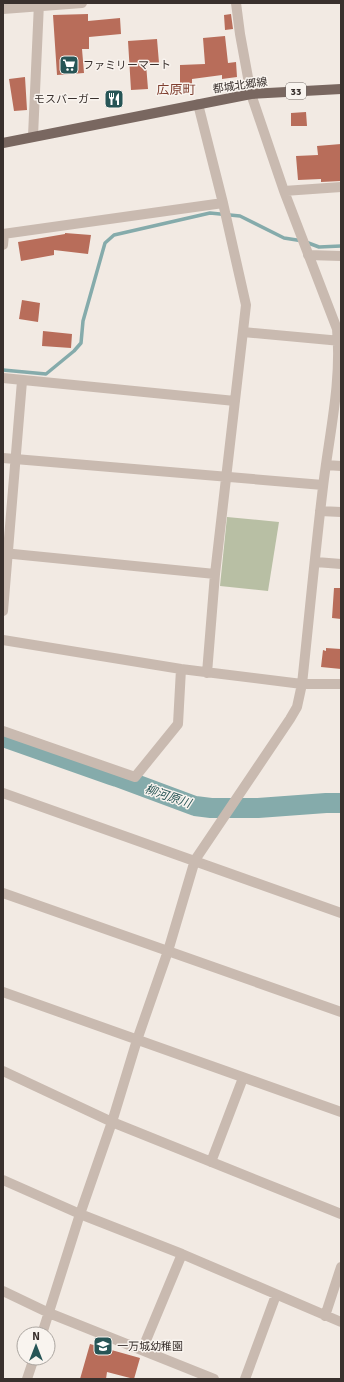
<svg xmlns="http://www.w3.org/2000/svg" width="344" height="1382" font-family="Signika,'Noto Sans JP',sans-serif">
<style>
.park{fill:#b8bfa4}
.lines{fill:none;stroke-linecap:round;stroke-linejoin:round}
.stream{stroke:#85abab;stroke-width:3.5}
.river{stroke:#85abab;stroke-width:20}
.building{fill:#b86d5a}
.minor{stroke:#c9bab0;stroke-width:10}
.major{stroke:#796760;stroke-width:10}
.labels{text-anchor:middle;stroke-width:3;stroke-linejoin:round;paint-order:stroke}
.shield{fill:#f9f4ef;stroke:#736b67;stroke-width:1}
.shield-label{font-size:10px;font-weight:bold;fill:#39302d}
.poi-label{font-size:11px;fill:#39302d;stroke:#f9f4ef;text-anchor:start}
.street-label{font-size:11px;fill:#39302d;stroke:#f9f4ef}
.water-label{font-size:12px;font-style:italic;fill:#275556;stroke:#f9f4ef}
.quarter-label{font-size:13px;fill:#7f3e2f;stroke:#f9f4ef}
</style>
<rect width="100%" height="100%" fill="#f2eae3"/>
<path class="park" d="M 227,517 L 279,522 L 268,591 L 220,586 Z"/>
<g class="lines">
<path class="stream" d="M 3,370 L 46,374 L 74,351 L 81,343 L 83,321 L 105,243 L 114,235 L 210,213 L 240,216 L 284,238 L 303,241 L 319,247 L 341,246"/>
<path class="river" d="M 3,737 L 111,775 L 117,777 L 195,806 L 211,808 L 258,808 L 326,803 L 341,803"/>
</g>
<path class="building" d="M 88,14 L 88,21 L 120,18 L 121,34 L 89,37 L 89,49 L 82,49 L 84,73 L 57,75 L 53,15 Z
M 231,14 L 233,29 L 225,30 L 224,15 Z
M 225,36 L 228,63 L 236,62 L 237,77 L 222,79 L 222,75 L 192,79 L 192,87 L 180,87 L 180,65 L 205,64 L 203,38 Z
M 157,39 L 159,63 L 146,64 L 148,89 L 131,90 L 128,41 Z
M 25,77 L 27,110 L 14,111 L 9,79 Z
M 306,112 L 307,126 L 291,126 L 291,113 Z
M 341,144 L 341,181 L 321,182 L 321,179 L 298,180 L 296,156 L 318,155 L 317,146 Z
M 65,233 L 91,235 L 88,254 L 54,250 L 54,255 L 21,261 L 18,242 L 65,234 Z
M 22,300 L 40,303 L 38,322 L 19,319 Z
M 43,331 L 72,334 L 71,348 L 42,346 Z
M 334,588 L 341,588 L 341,619 L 332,618 Z
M 326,648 L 341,649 L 341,669 L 321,667 L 323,650 L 326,651 Z
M 90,1344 L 140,1358 L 134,1379 L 107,1372 L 106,1379 L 80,1379 Z"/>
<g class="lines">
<path class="minor" d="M 3,9 L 82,3
M 198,104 L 223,203 L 246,305 L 215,574 L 207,673
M 33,136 L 39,3
M 284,191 L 341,187
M 3,234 L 223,203
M 3,245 L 4,234
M 308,255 L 341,256
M 243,332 L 341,341
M 3,378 L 235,401
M 3,458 L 323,485
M 326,465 L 341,466
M 320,511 L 341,512
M 3,553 L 215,574
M 316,562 L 341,564
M 3,611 L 22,381
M 3,640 L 181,669 L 302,684 L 341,684
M 3,731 L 135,777 L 178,724 L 181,669
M 3,793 L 341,913
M 3,893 L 341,1012
M 3,992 L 341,1112
M 3,1071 L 112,1122 L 341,1214
M 211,1162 L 243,1078
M 3,1180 L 80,1214 L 182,1254 L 341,1322
M 3,1291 L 49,1313 L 214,1379
M 325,1316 L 341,1267
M 42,1334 L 80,1214 L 112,1122 L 137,1040 L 168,951 L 195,860 L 290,719 L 297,707 L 302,684 C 309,619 315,553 323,487 C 329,435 342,382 337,329 L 284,191 L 251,94 L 240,34 L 236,3
M 142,1350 L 182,1254
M 27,1379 L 34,1358
M 245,1379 L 276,1295"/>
<path class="major" d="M 3,143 L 251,94 L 341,89"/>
</g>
<defs>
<symbol id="supermarket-square" viewBox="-11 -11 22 22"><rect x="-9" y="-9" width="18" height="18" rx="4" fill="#275556" stroke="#f9f4ef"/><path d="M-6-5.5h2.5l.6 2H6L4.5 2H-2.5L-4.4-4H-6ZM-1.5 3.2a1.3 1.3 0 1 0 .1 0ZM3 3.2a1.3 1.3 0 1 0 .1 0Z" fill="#fff"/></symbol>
<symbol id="restaurant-square" viewBox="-11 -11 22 22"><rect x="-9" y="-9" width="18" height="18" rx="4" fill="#275556" stroke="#f9f4ef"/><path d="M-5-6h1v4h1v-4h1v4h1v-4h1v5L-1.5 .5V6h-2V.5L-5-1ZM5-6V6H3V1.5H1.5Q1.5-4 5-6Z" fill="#fff"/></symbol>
<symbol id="school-square" viewBox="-11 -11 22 22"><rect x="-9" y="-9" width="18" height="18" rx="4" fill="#275556" stroke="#f9f4ef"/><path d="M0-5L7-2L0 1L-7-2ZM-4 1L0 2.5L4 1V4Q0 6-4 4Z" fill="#fff"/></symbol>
</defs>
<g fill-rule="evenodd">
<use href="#supermarket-square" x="58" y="54" width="22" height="22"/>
<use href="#restaurant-square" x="103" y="88" width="22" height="22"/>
<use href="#school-square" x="92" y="1335" width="22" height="22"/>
</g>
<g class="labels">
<rect class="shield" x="286" y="83" width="20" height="16" rx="3"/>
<g class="shield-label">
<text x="296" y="95">33</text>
</g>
<g class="poi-label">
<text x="83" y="69">ファミリーマート</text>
<text x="100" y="103" text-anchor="end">モスバーガー</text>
<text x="117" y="1350">一万城幼稚園</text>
</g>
<g class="street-label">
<text transform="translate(240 85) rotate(-8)" y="4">都城北郷線</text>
</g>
<g class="water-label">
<text transform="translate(168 796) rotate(19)" y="4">柳河原川</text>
</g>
<g class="quarter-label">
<text x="176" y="94">広原町</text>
</g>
</g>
<rect width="344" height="1382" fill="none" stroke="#39302d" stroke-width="8"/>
<g transform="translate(36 1346)"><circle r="19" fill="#f9f4ef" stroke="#aca6a1"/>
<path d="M0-3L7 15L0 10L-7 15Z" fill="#275556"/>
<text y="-6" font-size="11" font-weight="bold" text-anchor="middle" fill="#39302d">N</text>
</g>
</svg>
